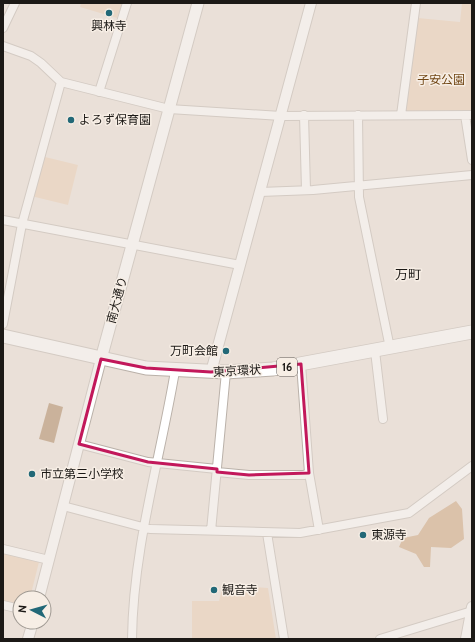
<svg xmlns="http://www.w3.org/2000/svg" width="475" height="642" font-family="Cabin,'Noto Sans JP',sans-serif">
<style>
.green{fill:#eccdb0}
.forest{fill:#c99d72}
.water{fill:#a57b51}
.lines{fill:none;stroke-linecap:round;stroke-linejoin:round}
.minor-casing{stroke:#bab1a9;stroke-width:10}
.tertiary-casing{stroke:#bab1a9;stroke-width:12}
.secondary-casing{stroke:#bab1a9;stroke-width:13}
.trunk-casing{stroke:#bab1a9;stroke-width:15}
.minor{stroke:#fff;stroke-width:8}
.tertiary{stroke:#fff;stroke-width:10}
.secondary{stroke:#fff;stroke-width:11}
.trunk{stroke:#fff;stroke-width:13}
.marked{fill:none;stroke:#c2185b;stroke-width:3;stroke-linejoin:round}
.poi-dot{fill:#226877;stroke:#f7eee5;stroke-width:1.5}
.labels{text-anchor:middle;stroke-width:3;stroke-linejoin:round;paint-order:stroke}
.shield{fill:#f7eee5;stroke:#5e5954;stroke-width:1}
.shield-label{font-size:11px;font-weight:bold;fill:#1c1916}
.poi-label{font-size:12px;fill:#1c1916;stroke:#f7eee5;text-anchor:start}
.park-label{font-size:12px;fill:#714614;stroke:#f7eee5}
.street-label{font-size:12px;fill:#1c1916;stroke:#f7eee5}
.neighbourhood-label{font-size:13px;fill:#1c1916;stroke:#f7eee5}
</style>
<rect width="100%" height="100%" fill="#eae0d8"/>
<path class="green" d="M 81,3 L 122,3 L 117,18 L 80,7 Z
M 462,3 L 472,3 L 472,111 L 406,111 L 418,18 L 460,22 Z
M 41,156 L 78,165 L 68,205 L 31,196 Z
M 3,549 L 40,558 L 30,598 L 20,598 L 20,609 L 3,605 Z
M 223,585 L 268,588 L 276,639 L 192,639 L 192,601 L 219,601 Z"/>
<path class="forest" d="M 456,501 L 462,509 L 464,539 L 451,548 L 431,547 L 430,567 L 424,567 L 416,554 L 399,547 L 403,538 L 418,535 L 429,518 Z"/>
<path class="water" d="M 49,403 L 63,407 L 54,443 L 39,439 Z"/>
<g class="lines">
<defs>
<path id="minor" d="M 3,28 L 15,3
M 3,46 L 31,56 L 41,63 L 61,82 L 169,109 L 281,116 L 472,115
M 99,92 L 127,3
M 304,115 L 306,190
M 358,115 L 359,197 L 390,348
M 401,115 L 416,3
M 465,115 L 472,160
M 260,192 L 313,190 L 472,175
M 3,220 L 240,265
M 3,324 L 22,224 L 61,82
M 375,351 L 383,419
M 301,364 L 309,473 L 319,530
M 79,444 L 148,462 L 217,469
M 217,472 L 249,475 L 304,475 L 309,473
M 63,506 L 150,529 L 300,533 L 409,513 L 472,466
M 211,531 L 226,372
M 267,533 L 284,639
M 3,549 L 49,560
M 3,605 L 20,609
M 132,639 C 133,548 160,460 175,371
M 380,639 L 472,611"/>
<path id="tertiary" d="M 211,372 L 311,3
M 39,598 L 101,359
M 28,639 L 33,622
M 466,639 L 472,607"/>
<path id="secondary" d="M 101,359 L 198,3"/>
<path id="trunk" d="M 3,336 L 146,368 L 226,372 L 273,369 L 472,332"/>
</defs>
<use href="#minor" class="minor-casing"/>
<use href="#tertiary" class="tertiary-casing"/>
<use href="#secondary" class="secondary-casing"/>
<use href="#trunk" class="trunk-casing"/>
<use href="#minor" class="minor"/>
<use href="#tertiary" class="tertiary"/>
<use href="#secondary" class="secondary"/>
<use href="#trunk" class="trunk"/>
</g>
<path d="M0 0H475V642H0ZM 101,359 L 146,368 L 211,372 L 301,364 L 309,473 L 249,475 L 217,472 L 217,469 L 148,462 L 79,444 Z" fill="#eae0d8" fill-opacity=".55" fill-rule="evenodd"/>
<path class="marked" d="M 101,359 L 146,368 L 211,372 L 301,364 L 309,473 L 249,475 L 217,472 L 217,469 L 148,462 L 79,444 Z"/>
<g class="poi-dot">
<circle cx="109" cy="13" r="4"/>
<circle cx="71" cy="120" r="4"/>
<circle cx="226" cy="351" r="4"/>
<circle cx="32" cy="474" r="4"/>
<circle cx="363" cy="535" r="4"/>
<circle cx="214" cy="590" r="4"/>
</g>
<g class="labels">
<rect class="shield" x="277" y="358" width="20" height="18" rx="3"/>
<g class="shield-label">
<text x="287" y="371">16</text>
</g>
<g class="poi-label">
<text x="109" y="30" text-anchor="middle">興林寺</text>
<text x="79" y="124">よろず保育園</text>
<text x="218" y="355" text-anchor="end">万町会館</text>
<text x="40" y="478">市立第三小学校</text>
<text x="371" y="539">東源寺</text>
<text x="222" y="594">観音寺</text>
</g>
<g class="park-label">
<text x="441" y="84">子安公園</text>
</g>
<g class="street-label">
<text transform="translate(117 300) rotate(-75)" y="4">南大通り</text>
<text transform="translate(237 371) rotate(-3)" y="4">東京環状</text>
</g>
<g class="neighbourhood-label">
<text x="408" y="279">万町</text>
</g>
</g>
<rect width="475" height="642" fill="none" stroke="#1c1916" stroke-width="8"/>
<g transform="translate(32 610) rotate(276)"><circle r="19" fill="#f7eee5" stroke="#9f9992"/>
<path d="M0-3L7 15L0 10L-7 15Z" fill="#226877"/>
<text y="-6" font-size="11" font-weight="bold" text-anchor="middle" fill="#1c1916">N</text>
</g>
</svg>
